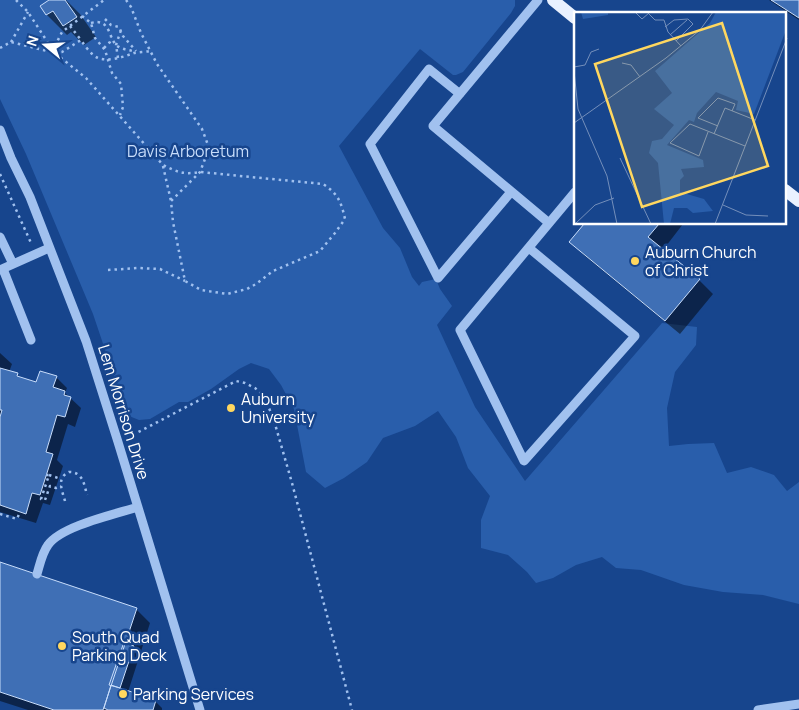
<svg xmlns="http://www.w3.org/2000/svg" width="799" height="710" font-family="Manrope,sans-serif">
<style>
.green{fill:#295eab}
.shadow{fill:#0007}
.building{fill:#3f6fb5;stroke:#c8ddfb}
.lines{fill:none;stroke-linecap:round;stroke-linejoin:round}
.path{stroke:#a1c1ef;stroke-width:2.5;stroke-dasharray:2.5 4;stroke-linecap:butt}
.minor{stroke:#a1c1ef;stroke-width:9}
.major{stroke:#e9f1ff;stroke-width:12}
.poi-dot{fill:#ffd75f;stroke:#17458d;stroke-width:2}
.labels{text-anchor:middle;stroke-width:5;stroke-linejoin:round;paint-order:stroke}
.park-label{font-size:16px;fill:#c8ddfb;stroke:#17458d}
.poi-label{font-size:16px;fill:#fff;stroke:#17458d;text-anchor:start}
.street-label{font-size:16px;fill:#fff;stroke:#17458d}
.inset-road{fill:none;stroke:#748fbb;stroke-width:1}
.view{fill:#ffd75f;fill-opacity:0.15;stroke:#ffd75f;stroke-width:2.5}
.inset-edge{fill:none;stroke:#fff;stroke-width:2.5}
</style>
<rect width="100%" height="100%" fill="#17458d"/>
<path class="green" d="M 0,0 L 515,0 L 515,6 L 511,13 L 463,72 L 456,75 L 453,75 L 420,49 L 339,146 L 383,228 L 400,248 L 412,277 L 419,286 L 422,282 L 436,279 L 440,289 L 452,306 L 437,325 L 475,407 L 525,481 L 662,323 L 697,327 L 696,345 L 675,372 L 667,408 L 669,446 L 688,444 L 714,443 L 727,473 L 751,467 L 774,475 L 787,491 L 799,482 L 799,604 L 763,595 L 723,592 L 684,585 L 641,570 L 616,568 L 602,557 L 576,565 L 553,578 L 536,583 L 527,572 L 508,555 L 481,548 L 481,520 L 490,496 L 468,468 L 456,437 L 438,411 L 415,426 L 383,438 L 367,462 L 344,478 L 325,488 L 306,472 L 294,409 L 281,385 L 269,369 L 251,363 L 239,369 L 211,389 L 188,402 L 179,402 L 150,419 L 139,420 L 129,416 L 126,412 L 93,314 L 26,154 L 0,99 Z"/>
<path class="shadow" d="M 51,0 L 66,0 L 80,14 L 96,37 L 84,45 L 71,32 L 67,35 L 47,15 L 42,6 Z
M 769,0 L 799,0 L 799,20 Z
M 586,224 L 683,224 L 663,250 L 699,280 L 713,294 L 680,334 L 585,256 L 571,242 Z
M 0,353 L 12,364 L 9,372 L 17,374 L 21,379 L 37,384 L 56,377 L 67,388 L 65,393 L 81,408 L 75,427 L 68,424 L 57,460 L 63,466 L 50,505 L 43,503 L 36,523 L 0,512 L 0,421 L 1,416 L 0,416 Z
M 0,563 L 136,609 L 150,623 L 128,692 L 155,701 L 162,708 L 162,710 L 28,710 L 0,701 Z"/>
<path class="building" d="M 49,0 L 65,0 L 77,17 L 63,26 L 53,11 L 46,15 L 40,6 Z
M 771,0 L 799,0 L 799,18 Z
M 584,224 L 659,224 L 648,237 L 700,279 L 665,321 L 569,242 Z
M 0,368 L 18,373 L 17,376 L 36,382 L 40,371 L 57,376 L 53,387 L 65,391 L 64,395 L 71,397 L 65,417 L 57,415 L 46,452 L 53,454 L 40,495 L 32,493 L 26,514 L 0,505 L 0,417 L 2,410 L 0,410 Z
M 0,562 L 137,608 L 103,710 L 54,710 L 0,692 Z
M 124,642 L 134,646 L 120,688 L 109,685 Z
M 111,685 L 156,700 L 153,710 L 108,710 L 104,708 Z"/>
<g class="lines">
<path class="path" d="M 16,0 L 28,12 L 54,52
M 82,16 L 91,23 L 95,38 L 105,50 L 112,73 L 121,84 L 123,107 L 120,115
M 105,19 L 111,25 L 119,27 L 123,36 L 136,51
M 91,23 C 112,17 108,42 119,47 C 124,50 131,50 135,52
M 70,26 L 81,40
M 11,42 L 28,12
M 0,48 L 11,42 L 55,53 L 86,78 L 163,165 C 178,172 183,175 200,172 L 323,184 C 338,194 341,201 345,219 L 335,233 L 320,251 L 273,271 L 256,284 L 247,289 L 227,294 L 201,290 L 185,281 L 173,222 L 171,201 L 200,172 L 205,159 L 208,145 L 202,129 L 157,64 L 141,33 L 131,7 L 126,0
M 104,48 L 110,42 L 111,37
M 55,53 L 62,52 L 81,40 C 85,46 91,55 98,58 C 109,62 123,57 134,53 C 139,52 145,52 150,51
M 55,53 L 57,42 L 62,32 L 104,0
M 118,58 L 116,45 L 121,30
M 163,166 L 171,201
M 0,174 L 31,243
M 108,270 L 138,268 L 160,269 L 185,281
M 127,438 L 236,381 L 245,383 L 255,388 L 263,395 L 273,417 L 292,483 L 352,710
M 46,475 L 49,475 L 41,499 L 45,500 L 50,486 L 56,488 L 61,486
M 49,475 L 61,479
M 65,501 C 62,490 56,478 69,472 C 83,472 84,484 87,495
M 0,514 L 17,519 L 20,512"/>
<path class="minor" d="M 538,0 L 433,126 L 549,223
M 460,94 L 429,69 L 370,144 L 438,278 L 511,192
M 0,130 L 11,158 L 30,197 L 86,341 L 118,442 L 200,710
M 0,237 L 13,264
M 529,248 L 635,336 L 524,461 L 460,330 L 575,192
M 3,269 L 31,340
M 0,270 L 49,248
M 37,574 C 40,564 42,553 48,545 C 61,526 116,514 138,507
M 758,710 L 799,704"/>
<path class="major" d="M 553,0 L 575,18
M 785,190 L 799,201"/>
</g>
<g class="poi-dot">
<circle cx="635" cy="261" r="5"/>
<circle cx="231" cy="408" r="5"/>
<circle cx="62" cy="646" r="5"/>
<circle cx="123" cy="694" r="5"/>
</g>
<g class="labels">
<g class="park-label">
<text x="188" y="157">Davis Arboretum</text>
</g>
<g class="poi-label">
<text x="645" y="258">Auburn Church<tspan x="645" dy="18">of Christ</tspan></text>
<text x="241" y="405">Auburn<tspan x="241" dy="18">University</tspan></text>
<text x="72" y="643">South Quad<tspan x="72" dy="18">Parking Deck</tspan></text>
<text x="133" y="700">Parking Services</text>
</g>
<g class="street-label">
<text transform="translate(124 412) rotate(73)" y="6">Lem Morrison Drive</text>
</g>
</g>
<g transform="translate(574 12)">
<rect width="212" height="212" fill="#17458d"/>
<path d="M 7,0 L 34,0 L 34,3 L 9,7 ZM 142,0 L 212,0 L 212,18 L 180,102 L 162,98 L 164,89 L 142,80 L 123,101 L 120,110 L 115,108 L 93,133 L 129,148 L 130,155 L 107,157 L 110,164 L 106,168 L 106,180 L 130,187 L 139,199 L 119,201 L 113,196 L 100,196 L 96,212 L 90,212 L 84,151 L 75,141 L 78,129 L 88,127 L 100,113 L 80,97 L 98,81 L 81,59 L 136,11 Z" fill="#295eab"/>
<path class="inset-road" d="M 61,0 L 68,7 L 75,1M 73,0 L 81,8 L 90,8 L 94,20 L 107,34M 91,15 L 100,8 L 114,7 L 119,12 L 102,29M 96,23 L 113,8M 48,51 L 57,53 L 66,65M 0,55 L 11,53 L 17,40 L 25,37M 0,59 L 4,97 L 33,164 L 43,212M 0,111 L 92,46 L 126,18 L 139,0M 144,114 L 124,106 L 144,86 L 161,92 L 158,99M 134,120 L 125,144 L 96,131 L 116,112 L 171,134M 140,122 L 151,96 L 181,108M 46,146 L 77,212M 149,193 L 172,203 L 194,204M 1,212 L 21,193 L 40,186M 141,212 L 213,26"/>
<path class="view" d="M 148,11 L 194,154 L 68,195 L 21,52 Z"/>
<rect width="212" height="212" class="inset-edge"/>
</g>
<g transform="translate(45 45) rotate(288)" stroke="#17458d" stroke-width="4" paint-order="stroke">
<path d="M0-4L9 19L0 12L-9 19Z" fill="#ffffff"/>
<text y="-8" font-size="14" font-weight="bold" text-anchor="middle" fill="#ffffff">N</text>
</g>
</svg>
